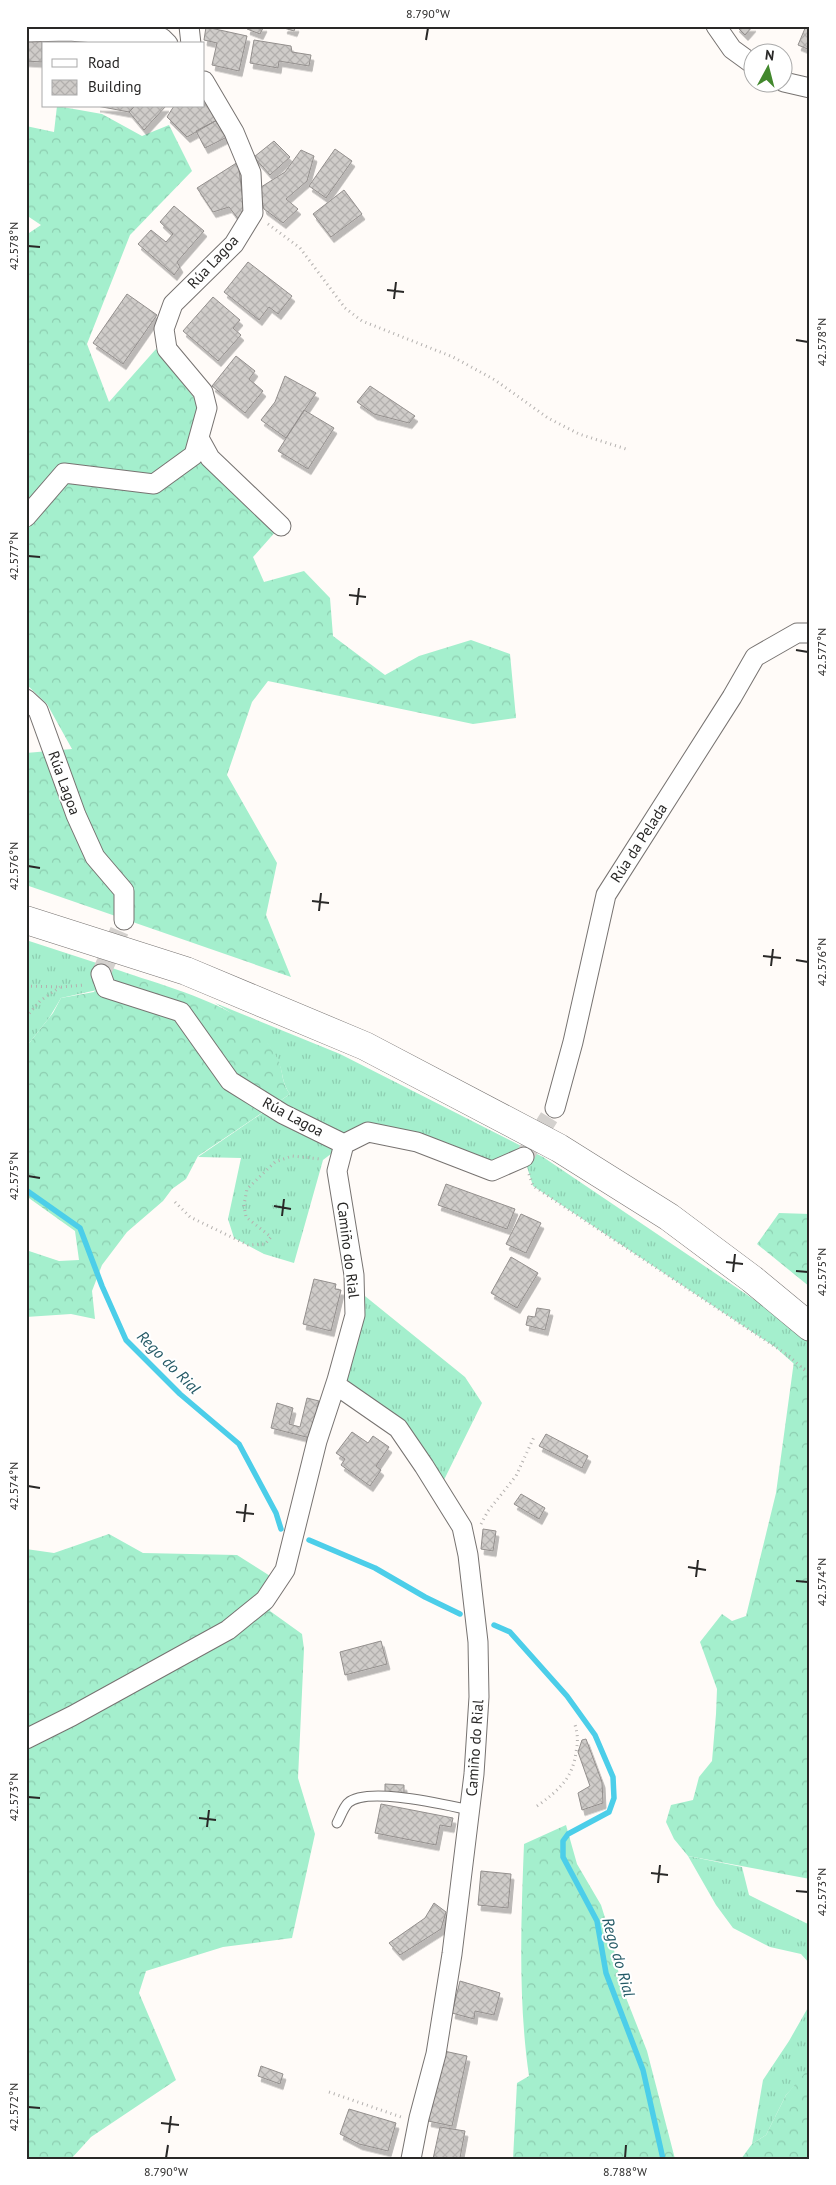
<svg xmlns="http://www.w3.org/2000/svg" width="836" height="2185" font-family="'PT Sans',sans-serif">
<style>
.grass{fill:url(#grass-tufts)}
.forest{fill:url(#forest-crowns)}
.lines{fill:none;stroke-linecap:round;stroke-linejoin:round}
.stream{stroke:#4ccee9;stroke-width:5.5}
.building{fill:url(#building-cross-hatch);stroke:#938f8d;filter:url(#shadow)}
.street-tunnel{stroke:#d4d1ce;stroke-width:19;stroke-dasharray:19 9;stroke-linecap:butt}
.lane-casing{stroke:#777371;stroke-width:11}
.street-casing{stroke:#777371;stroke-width:21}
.primary-casing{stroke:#777371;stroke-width:29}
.path{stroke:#b4b1af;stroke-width:3;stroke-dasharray:1 4;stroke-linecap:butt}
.lane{stroke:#fff;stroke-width:9}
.street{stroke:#fff;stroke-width:19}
.primary{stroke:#fff;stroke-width:28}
.ticks{fill:none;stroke:#292827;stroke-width:2}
.labels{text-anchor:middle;stroke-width:4;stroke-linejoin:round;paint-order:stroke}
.street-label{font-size:15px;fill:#292827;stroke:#fff}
.water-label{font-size:16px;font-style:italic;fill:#255a66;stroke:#fff}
.neatline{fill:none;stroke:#292827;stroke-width:2}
.ticks-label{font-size:12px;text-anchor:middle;fill:#292827}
</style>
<defs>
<pattern id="grass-tufts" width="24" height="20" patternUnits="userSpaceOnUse" patternTransform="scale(1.25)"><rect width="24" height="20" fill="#a4efcd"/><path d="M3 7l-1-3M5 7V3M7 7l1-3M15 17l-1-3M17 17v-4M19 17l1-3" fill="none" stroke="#8dcdb0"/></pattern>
<pattern id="forest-crowns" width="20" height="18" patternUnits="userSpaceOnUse" patternTransform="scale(1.25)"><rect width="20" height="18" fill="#a4efcd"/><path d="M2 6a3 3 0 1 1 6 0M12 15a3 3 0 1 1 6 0" fill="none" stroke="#8dcdb0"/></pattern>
<pattern id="building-cross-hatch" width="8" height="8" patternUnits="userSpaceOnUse" patternTransform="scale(1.25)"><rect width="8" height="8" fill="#cfccc9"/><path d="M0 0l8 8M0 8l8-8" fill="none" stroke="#b2afad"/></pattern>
<filter id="shadow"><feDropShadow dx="3" dy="5.5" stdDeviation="0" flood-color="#0004"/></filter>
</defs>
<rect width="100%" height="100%" fill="#fffbf8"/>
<path class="grass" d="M 26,940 L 112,968 L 106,988 L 61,998 L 49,1018 L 26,1047 Z
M 215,1003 L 340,1054 L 543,1157 L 783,1319 L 810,1342 L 810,1378 L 775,1347 L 533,1186 L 524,1157 L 492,1171 L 368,1132 L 344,1144 L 323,1160 L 294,1263 L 264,1254 L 234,1238 L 228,1219 L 241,1158 L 198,1157 L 290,1094 C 281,1081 284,1074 278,1061 C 265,1033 241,1019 215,1003 Z
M 355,1288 L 465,1377 L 482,1403 L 439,1490 L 398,1428 L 336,1385 Z
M 688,1856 L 742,1867 L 749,1895 L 810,1925 L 810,1964 L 801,1954 L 770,1947 L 733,1928 L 716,1905 Z
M 810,2004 L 810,2069 L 786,2095 L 766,2135 L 752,2144 L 763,2080 L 789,2041 Z"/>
<path class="forest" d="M 57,106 L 102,114 L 142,136 L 169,125 L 192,171 L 130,235 L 87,344 L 109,402 L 156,349 L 198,403 L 194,455 L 277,530 L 253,557 L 264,582 L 304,571 L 330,598 L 333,636 L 385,675 L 419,656 L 471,640 L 510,654 L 516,718 L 473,724 L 268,681 L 252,702 L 227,775 L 277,863 L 266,915 L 291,977 L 26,885 L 26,753 L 72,749 L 47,704 L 26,684 L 26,235 L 41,225 L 26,215 L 26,126 L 54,132 Z
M 112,968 C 154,983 229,1002 260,1033 C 266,1040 275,1053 279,1062 C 284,1076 281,1081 290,1094 L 198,1156 L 186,1179 L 172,1189 L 163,1201 L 127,1232 L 102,1265 L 92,1291 L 95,1319 L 71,1314 L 26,1317 L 26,1250 L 59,1261 L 79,1260 L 75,1231 L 26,1196 L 26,1047 L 53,1013 L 61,998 L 94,992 Z
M 779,1213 L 810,1214 L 810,1287 L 757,1244 Z
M 794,1361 L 810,1375 L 810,1686 L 807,1690 L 810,1692 L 810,1879 L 688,1856 L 674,1839 L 666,1822 L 671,1805 L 693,1800 L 699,1777 L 712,1761 L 716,1714 L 717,1689 L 700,1642 L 722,1614 L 732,1621 L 746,1616 L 776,1493 Z
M 109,1534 L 143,1553 L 237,1555 L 278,1581 L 270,1611 L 302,1634 L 304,1649 L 298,1778 L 315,1834 L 292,1938 L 223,1947 L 146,1971 L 139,1993 L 176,2080 L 91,2137 L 71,2159 L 26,2159 L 26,1549 L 54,1553 Z
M 566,1825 L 577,1864 L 601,1905 L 612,1940 L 621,1985 L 647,2051 L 675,2159 L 513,2159 L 517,2083 L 529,2076 C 518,2001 521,1920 524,1844 Z
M 810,2067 L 810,2159 L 741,2159 L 752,2144 L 766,2135 L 786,2095 Z"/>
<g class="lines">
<path class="stream" d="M 26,1190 L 80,1228 L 102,1286 L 126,1340 L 180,1394 L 239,1444 L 276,1513 L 281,1529
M 309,1540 L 375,1568 L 425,1597 L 460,1614
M 494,1625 L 510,1632 L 567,1696 L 595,1735 L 613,1777 L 614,1798 L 609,1812 L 568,1834 L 563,1841 L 563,1857 L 597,1921 L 606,1973 L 643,2070 L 663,2159"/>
</g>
<path class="building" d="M 248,26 L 264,26 L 260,34 L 247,29 Z
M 285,26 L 296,26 L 294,31 L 284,28 Z
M 736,26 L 753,26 L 745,35 Z
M 806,26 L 810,26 L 810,50 L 798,45 Z
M 206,27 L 247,36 L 239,71 L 212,65 L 217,43 L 204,40 Z
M 26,39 L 42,40 L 42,62 L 26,61 Z
M 254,40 L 291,46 L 292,52 L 311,55 L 309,66 L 279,61 L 278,68 L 250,63 Z
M 204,95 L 219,119 L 187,137 L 167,117 L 174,106 L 204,106 Z
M 97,106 L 135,106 L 129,112 Z
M 135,106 L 166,106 L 144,130 L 129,112 Z
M 219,119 L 229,136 L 205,148 L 196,131 Z
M 274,141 L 290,157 L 270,175 L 254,157 Z
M 335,149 L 352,161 L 326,198 L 309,186 Z
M 301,150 L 314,156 L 307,181 L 286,199 L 298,209 L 283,223 L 264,209 L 258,189 L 285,172 Z
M 238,162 L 245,216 L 239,220 L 229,207 L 213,212 L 197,188 Z
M 344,190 L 362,214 L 331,237 L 313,214 Z
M 174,206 L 204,231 L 177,262 L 180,267 L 174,275 L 138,244 L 151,230 L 166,242 L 173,234 L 160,222 Z
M 248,262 L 292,296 L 278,314 L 269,307 L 259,320 L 224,292 Z
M 127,294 L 157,315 L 123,364 L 93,343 Z
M 213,297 L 240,320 L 233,328 L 241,335 L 218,361 L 183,331 Z
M 236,356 L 255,371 L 249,379 L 263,391 L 245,413 L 212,386 Z
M 285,376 L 316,393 L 286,438 L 261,420 L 275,402 Z
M 370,386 L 415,416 L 409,423 L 374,414 L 357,402 Z
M 304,410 L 334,428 L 308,469 L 278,451 Z
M 446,1184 L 515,1209 L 507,1229 L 438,1205 Z
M 521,1214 L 541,1223 L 526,1253 L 506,1244 Z
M 511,1257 L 538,1273 L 517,1308 L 491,1293 Z
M 314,1279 L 336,1284 L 335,1289 L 341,1290 L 331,1331 L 303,1324 Z
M 537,1308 L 550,1310 L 545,1330 L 526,1325 L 528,1316 L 535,1317 Z
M 307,1398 L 319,1401 L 310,1438 L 271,1428 L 277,1403 L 293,1408 L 289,1424 L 300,1427 Z
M 352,1432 L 368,1443 L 373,1436 L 389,1447 L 376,1466 L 381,1470 L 370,1486 L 341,1465 L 345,1459 L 336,1453 Z
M 546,1434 L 588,1456 L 582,1468 L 539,1446 Z
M 521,1494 L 545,1508 L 539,1519 L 514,1504 Z
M 483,1529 L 496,1531 L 493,1551 L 481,1549 Z
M 381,1641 L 387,1664 L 345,1675 L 340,1652 Z
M 586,1739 L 602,1782 L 603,1803 L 582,1810 L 578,1793 L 590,1786 L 578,1752 L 582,1740 Z
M 385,1784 L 404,1785 L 404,1793 L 385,1792 Z
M 381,1804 L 453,1818 L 451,1827 L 440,1825 L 436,1845 L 375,1833 Z
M 481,1871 L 511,1874 L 508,1908 L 478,1905 Z
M 434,1903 L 446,1912 L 441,1929 L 400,1955 L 389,1943 L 425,1918 Z
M 460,1981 L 500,1993 L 494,2015 L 475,2011 L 474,2019 L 452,2013 Z
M 444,2051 L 467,2056 L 452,2126 L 428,2121 Z
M 261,2066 L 283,2074 L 280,2084 L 258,2076 Z
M 349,2109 L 396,2123 L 388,2151 L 359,2144 L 340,2134 Z
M 440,2127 L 465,2131 L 460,2158 L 433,2159 Z"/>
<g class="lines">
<path class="street-tunnel" d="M 101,974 L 124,920
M 524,1157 L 555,1108"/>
<defs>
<path id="lane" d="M 337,1823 C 340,1818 343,1808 348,1803 C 367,1786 445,1805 470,1810"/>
<path id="street" d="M 189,26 L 191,44
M 716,26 L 732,49 L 754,65
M 26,32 L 69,31 L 162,38 L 168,44
M 784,82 L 810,88
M 199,438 L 210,458 L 281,526
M 26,517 L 64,473 L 154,484 L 194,455 L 207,408 L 203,392 L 167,349 L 164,329 L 173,304 L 234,244 L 253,213 L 251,173 L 234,132 L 204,81
M 26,699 L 38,710 L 76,815 L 95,857 L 124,891 L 124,920
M 101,974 L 106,988 L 181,1012 L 230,1081 L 283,1114 L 344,1144 L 368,1132 L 417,1142 L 492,1171 L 524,1157
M 555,1108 L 573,1042 L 606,895 L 732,697 L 755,657 L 797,633 L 810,633
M 336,1385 L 398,1428 L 424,1466 L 462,1527 L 468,1555 L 478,1642 L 479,1697 L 474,1774 L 452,1954 L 436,2054 L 419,2118 L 411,2159
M 26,1739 L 72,1716 L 228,1630 L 265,1600 L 285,1570 L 317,1441 L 337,1380 L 355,1315 L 354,1275 L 337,1171 L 344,1144"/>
<path id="primary" d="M 26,920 L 186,971 L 365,1046 L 559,1148 L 669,1217 L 752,1279 L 810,1327"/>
</defs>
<use href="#lane" class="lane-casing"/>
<use href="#street" class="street-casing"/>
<use href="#primary" class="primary-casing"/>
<path class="path" d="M 268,224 L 300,248 L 345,308 L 362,321 L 453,357 L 495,380 L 548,418 L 579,434 L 626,449
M 26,986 L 61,987 L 85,985
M 26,1017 L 40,1001 L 60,987
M 529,1174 L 533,1186 L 789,1356 L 810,1375
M 175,1202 L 190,1217 L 248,1245 L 265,1244 L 271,1237 L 246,1217 L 244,1205 L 247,1189 L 275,1162 L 292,1156 L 321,1159
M 481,1524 L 488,1511 L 516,1476 L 534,1437
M 537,1806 C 558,1791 573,1778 576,1752 C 578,1742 578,1734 575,1725
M 329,2092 L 401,2117"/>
<use href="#lane" class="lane"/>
<use href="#street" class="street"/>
<use href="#primary" class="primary"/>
</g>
<path class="ticks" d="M 426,40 L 428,28M 28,246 L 40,247M 387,290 L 404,292M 394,299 L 396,282M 796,340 L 808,342M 28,556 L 40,557M 349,595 L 366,597M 357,605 L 359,588M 796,650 L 808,652M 28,866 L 40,868M 312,901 L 329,903M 319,911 L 321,893M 763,956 L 781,958M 796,960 L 808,962M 771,966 L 773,949M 28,1176 L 40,1178M 274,1206 L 291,1209M 282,1216 L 284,1199M 726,1262 L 743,1264M 796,1271 L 808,1272M 733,1272 L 735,1254M 28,1486 L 40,1488M 236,1512 L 254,1514M 244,1522 L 246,1504M 688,1567 L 706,1570M 696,1577 L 698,1560M 796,1581 L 808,1582M 28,1797 L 40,1798M 199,1818 L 216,1820M 207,1827 L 209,1810M 651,1873 L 668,1875M 658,1883 L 660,1865M 796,1891 L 808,1892M 28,2107 L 40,2108M 161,2123 L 179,2125M 169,2133 L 171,2116M 166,2158 L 168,2145M 625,2158 L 626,2145"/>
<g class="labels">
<g class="street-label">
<text transform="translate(213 262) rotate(-47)" y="5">Rúa Lagoa</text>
<text transform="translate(64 783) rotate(70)" y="5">Rúa Lagoa</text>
<text transform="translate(639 843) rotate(-57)" y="5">Rúa da Pelada</text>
<text transform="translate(293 1117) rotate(28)" y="5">Rúa Lagoa</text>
<text transform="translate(348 1250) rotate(83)" y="5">Camiño do Rial</text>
<text transform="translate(475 1748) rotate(-86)" y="5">Camiño do Rial</text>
</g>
<g class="water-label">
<text transform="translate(169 1362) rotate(45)" y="6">Rego do Rial</text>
<text transform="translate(619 1957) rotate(74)" y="6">Rego do Rial</text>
</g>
</g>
<rect width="836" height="2185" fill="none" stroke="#ffffff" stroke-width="55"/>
<rect x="42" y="42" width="162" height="65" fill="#ffffff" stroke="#a9a9a9"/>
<rect x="52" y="59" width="25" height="8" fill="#ffffff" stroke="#a9a9a9"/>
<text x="88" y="68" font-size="15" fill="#292827">Road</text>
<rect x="52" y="80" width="25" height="15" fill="url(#building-cross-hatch)" stroke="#a9a9a9"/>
<text x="88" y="92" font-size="15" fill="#292827">Building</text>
<g transform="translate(768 68) rotate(7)"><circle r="24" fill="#ffffff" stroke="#a9a9a9"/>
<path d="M0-4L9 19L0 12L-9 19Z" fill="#42882d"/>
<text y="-8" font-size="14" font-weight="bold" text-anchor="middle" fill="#292827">N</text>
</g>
<rect x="28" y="28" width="780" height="2130" class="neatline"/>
<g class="ticks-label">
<text x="428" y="18">8.790°W</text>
<text transform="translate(14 246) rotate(-90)" y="4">42.578°N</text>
<text transform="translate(822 342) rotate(-90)" y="4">42.578°N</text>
<text transform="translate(14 556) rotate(-90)" y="4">42.577°N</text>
<text transform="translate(822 652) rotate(-90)" y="4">42.577°N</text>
<text transform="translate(14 866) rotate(-90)" y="4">42.576°N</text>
<text transform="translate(822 962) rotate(-90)" y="4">42.576°N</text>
<text transform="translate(14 1176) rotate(-90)" y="4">42.575°N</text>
<text transform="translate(822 1272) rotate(-90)" y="4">42.575°N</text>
<text transform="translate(14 1486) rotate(-90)" y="4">42.574°N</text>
<text transform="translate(822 1582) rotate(-90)" y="4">42.574°N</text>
<text transform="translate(14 1797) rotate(-90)" y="4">42.573°N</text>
<text transform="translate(822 1892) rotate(-90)" y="4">42.573°N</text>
<text transform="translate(14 2107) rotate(-90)" y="4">42.572°N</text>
<text x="166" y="2176">8.790°W</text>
<text x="625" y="2176">8.788°W</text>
</g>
</svg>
